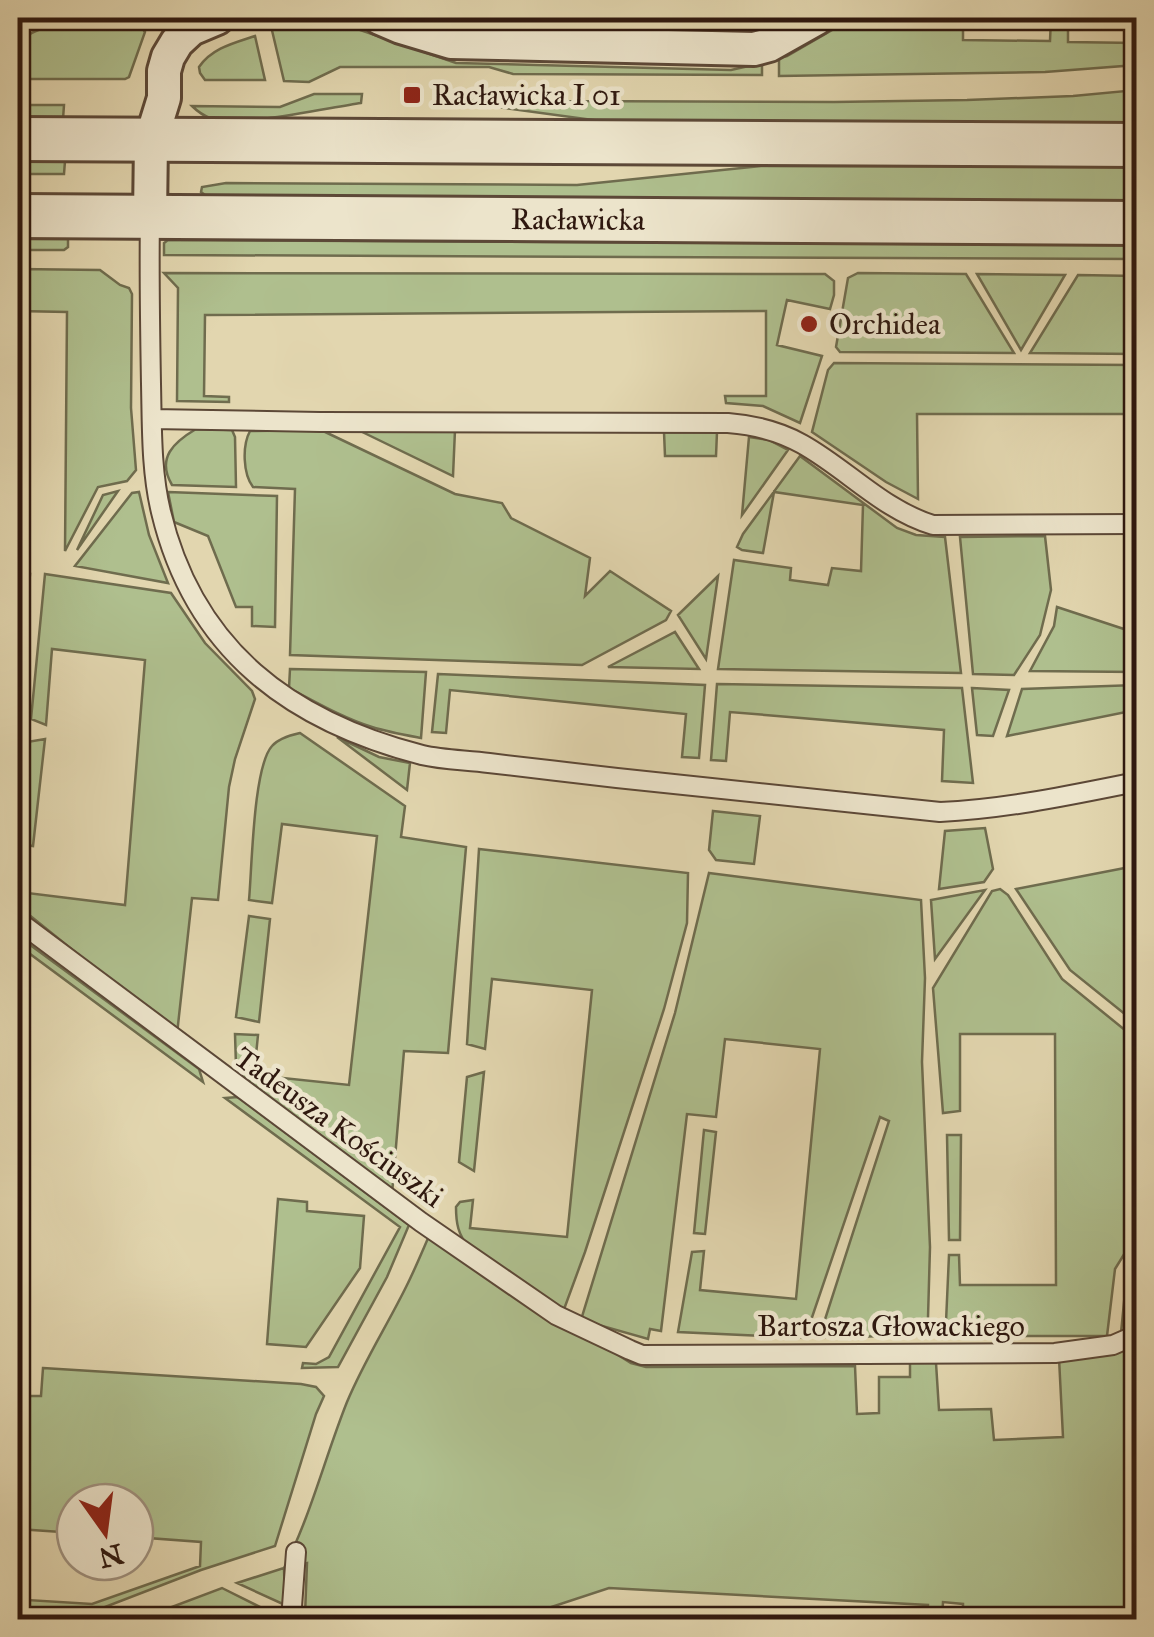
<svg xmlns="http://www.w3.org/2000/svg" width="1154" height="1637" font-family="'IM FELL Great Primer',serif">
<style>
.green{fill:#afbf8e;stroke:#6f6c4e;stroke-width:2.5}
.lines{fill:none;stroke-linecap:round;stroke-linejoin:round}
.service-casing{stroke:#5c4837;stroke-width:22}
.minor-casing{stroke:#5c4837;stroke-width:38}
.tertiary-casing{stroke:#5c4837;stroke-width:48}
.service{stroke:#ece4cb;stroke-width:18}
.minor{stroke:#ece4cb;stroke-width:32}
.tertiary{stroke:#ece4cb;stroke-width:42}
.poi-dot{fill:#8f2418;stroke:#ece4cb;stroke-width:4}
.labels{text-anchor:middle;stroke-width:9;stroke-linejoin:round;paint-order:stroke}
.poi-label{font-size:30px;fill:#2f180f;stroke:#ece4cb;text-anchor:start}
.street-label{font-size:30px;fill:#2f180f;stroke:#ece4cb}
</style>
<rect width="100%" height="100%" fill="#e2d6af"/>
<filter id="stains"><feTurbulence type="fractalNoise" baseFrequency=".002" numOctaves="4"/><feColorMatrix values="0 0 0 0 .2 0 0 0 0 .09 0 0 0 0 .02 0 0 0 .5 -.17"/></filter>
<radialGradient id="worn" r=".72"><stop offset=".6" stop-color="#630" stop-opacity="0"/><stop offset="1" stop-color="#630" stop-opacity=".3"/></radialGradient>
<path class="green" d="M 93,18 C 113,17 133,13 145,32 L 129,77 L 125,79 L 18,79 L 20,40 C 41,25 67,22 93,18 Z
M 508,18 L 571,18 L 561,29 L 509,27 Z
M 603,18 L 669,18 L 669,19 L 663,30 L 611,30 L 605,24 Z
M 699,18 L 761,18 L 761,32 L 699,31 Z
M 853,18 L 963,18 L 963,40 L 1050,41 L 1051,18 L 1068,18 L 1068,42 L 1136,43 L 1136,65 L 1045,72 L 779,76 L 779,58 L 787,56 Z
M 306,19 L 340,23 L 456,63 L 731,70 L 762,63 L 762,75 L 513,74 L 489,67 L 340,67 L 309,82 L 284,81 L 270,22 Z
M 255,36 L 265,80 L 205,80 L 200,73 L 199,67 C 212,48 234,43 255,36 Z
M 1136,90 L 1136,122 L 615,123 L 467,103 L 467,94 L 528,94 L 554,101 L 834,102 L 967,100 L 1073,96 Z
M 314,94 L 362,94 L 361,103 C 326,108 244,127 212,119 C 204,116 198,112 192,106 L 280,107 Z
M 18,105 L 64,105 L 63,119 L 18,118 Z
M 18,161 L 65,161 L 64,174 L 18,174 Z
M 761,166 L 1136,166 L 1136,202 L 219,198 L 205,195 L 201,192 L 202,187 L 226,183 L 577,185 Z
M 18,239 L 68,239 L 68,247 L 64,250 L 18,250 Z
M 168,240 L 1136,245 L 1136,259 L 164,255 L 164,243 Z
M 18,269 L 100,270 L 120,285 L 129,288 L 132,294 L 131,408 L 136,470 L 127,481 L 98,487 L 65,551 L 67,312 L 18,311 Z
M 164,273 L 825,274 L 834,281 L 834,295 L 830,309 L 787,300 L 777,345 L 822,356 L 800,423 L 763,406 L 726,403 L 725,396 L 766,396 L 766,311 L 205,315 L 204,396 L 229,397 L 229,402 L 177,401 L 178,288 Z
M 858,273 L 966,274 L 1014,353 L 840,352 L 836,347 L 848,278 Z
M 977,274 L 1065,275 L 1021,350 Z
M 1078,275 L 1136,276 L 1136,354 L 1030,353 Z
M 834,363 L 1136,365 L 1136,414 L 917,414 L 918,499 L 886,482 L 812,432 L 828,370 Z
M 354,428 L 455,430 L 453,476 Z
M 196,429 L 232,430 L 235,437 L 236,487 L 172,485 C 156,458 174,442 196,429 Z
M 321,430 L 455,494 L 502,503 L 511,518 L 590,558 L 585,596 L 610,571 L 671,611 L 666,620 L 582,665 L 290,655 L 295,489 L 253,487 C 243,474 242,446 250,431 Z
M 664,432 L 717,432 L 716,456 L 665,456 Z
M 749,437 L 769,440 L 788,450 L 742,515 Z
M 800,456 L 897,528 L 916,535 L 945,537 L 961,673 L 718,669 L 734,560 L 791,568 L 790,580 L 828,585 L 832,568 L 861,571 L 863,505 L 774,492 L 763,553 L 742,550 L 737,547 L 743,534 Z
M 118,491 L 77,550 L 103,495 Z
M 139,492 L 149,535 L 168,583 L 75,566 L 132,493 Z
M 168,492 L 277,496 L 275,627 L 252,626 L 252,607 L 236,607 L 208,536 L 174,522 Z
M 1045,536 L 1051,590 L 1040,635 L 1014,675 L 973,674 L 960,537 Z
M 18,574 L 30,574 L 23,667 L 18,662 Z
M 45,574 L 171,593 L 205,643 L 252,691 L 255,699 L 235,759 L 229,787 L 218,900 L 192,898 L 177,1034 L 18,906 L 18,873 L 29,874 L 27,893 L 125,905 L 145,660 L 52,649 L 46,725 L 31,719 Z
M 718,576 L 706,659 L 678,615 Z
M 1057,607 L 1136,633 L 1136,672 L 1030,671 L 1054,626 Z
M 675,632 L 699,669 L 608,667 Z
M 290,669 L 426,672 L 421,738 C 405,735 388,732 372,727 C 343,718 316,702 289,688 Z
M 438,674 L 705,685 L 699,758 L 682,757 L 686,714 L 450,690 L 446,733 L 432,732 Z
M 717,684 L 962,688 L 973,783 L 942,781 L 944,730 L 730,712 L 726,761 L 711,760 Z
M 1136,685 L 1136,710 L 1007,736 L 1022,689 Z
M 972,688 L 1009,690 L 993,736 L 977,735 Z
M 300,733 L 405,806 L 401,837 L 466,847 L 448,1053 L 404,1051 L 392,1194 L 242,1076 L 236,1066 L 235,1034 L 258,1035 L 254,1075 L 349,1085 L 377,836 L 282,824 L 272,903 L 249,900 C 252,869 253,767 272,746 C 278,739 291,735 300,733 Z
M 337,737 L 379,757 L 410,763 L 407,790 Z
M 45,739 L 33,846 L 18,844 L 27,742 Z
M 713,811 L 760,816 L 754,864 L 716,860 L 709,850 Z
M 985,828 L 993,869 L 984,882 L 939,889 L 945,831 Z
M 479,849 L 688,873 L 687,923 L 664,1009 L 585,1252 L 563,1312 L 469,1247 C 458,1235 456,1223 456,1207 L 460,1202 L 473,1200 L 470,1228 L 567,1237 L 592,990 L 492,979 L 485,1049 L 467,1044 Z
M 1135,866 L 1136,874 L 1136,1023 L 1070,970 L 1016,889 Z
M 709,873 L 921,900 L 925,978 L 922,1062 L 930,1247 L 928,1318 L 918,1335 L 819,1338 L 889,1121 L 880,1117 L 805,1338 L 678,1332 L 692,1252 L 704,1251 L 700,1290 L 796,1299 L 820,1049 L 725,1039 L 716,1117 L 687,1114 L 661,1331 L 650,1329 L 648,1339 L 581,1320 L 675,1013 Z
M 1000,889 L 1008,895 L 1062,979 L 1136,1039 L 1136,1235 L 1115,1269 L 1107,1336 L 956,1336 L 946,1322 L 949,1255 L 959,1255 L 960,1285 L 1056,1285 L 1055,1034 L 960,1034 L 960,1111 L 943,1113 L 933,988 L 992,891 Z
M 985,890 L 935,959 L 931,900 Z
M 249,916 L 270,919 L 259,1022 L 236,1017 Z
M 18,936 L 199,1069 L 203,1082 L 18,945 Z
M 484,1072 L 474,1171 L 459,1162 L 467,1077 Z
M 238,1097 L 409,1225 L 387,1277 L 338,1367 L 302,1368 L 303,1363 L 316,1364 L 329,1357 L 400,1227 L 225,1098 Z
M 704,1130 L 716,1132 L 705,1234 L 694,1233 Z
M 947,1135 L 961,1135 L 960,1240 L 949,1240 Z
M 278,1199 L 307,1202 L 307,1211 L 364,1216 L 360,1268 L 306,1347 L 267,1344 Z
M 429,1236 L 631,1363 L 646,1367 L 855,1366 L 857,1414 L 879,1413 L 879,1377 L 910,1377 L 910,1362 L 936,1363 L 939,1410 L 991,1409 L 994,1440 L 1063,1437 L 1059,1358 L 1136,1342 L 1136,1619 L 963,1619 L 963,1604 L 943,1602 L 942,1619 L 928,1619 L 928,1605 L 609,1588 L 515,1619 L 357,1619 L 305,1615 L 307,1563 L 284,1568 L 285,1605 L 237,1583 L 284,1568 C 311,1515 325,1457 347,1402 C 364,1361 388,1324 407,1285 C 415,1269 422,1252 429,1236 Z
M 1136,1257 L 1136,1326 L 1121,1333 L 1127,1272 Z
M 43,1368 L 301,1384 L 316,1387 L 324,1396 L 316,1414 L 275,1546 L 201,1570 L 74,1619 L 33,1619 L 28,1600 L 92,1604 L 200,1566 L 201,1542 L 135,1537 L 135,1502 L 75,1502 L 75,1533 L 18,1529 L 18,1487 L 25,1396 L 41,1396 Z
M 222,1588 L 280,1617 L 279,1619 L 140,1619 Z"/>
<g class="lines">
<defs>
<path id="service" d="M 150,218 C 149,273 150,328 151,384 C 152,426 151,471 161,512 C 194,650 290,721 422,755 C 443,760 467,760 489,763 C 532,768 574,773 617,778 C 724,790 832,801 940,812 C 1006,809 1071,795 1136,782
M 152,419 L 320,422 L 728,423 C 753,425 779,431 802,444 C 847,469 883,510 933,525 L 1136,524
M 18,921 L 421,1222 L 556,1315 L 630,1350 L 642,1355 L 1055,1353 L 1113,1345 L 1136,1335
M 291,1620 L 296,1552"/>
<path id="minor" d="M 380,18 L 401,27 L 451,42 L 754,49 L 769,45 L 817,18
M 150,217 L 151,140 L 164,98 L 164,71 L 168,57 L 177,42 L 191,29 L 217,18"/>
<g id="tertiary">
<path d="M 18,139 L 1136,145"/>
<path id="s1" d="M 18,216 L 1136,223"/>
</g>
</defs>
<use href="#service" class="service-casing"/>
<use href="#minor" class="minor-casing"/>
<use href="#tertiary" class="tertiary-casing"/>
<use href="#service" class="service"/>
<use href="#minor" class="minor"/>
<use href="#tertiary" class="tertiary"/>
</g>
<g class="poi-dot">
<rect x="402" y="85" width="20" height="20" rx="5"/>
<circle cx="809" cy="324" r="10"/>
</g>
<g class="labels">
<g class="poi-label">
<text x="432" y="105">Racławicka I 01</text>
<text x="829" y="334">Orchidea</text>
</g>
<g class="street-label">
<text dy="10" stroke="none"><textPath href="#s1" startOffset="560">Racławicka</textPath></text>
<text transform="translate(339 1127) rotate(36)" y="10">Tadeusza Kościuszki</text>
<text x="891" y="1336">Bartosza Głowackiego</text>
</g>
</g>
<rect width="1154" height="1637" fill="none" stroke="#e2d6af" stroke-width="60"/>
<rect x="20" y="20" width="1114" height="1597" fill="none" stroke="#2f180f" stroke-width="5"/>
<rect x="30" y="30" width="1094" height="1577" fill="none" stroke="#2f180f" stroke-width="2.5"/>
<g transform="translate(105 1532) rotate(166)"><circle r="48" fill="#ece4cb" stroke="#a09280" stroke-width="2.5"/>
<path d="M0-8L18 38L0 25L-18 38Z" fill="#8f2418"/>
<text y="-15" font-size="28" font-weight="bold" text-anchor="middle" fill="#2f180f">N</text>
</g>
<rect width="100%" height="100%" filter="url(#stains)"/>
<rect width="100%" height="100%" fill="url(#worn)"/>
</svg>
